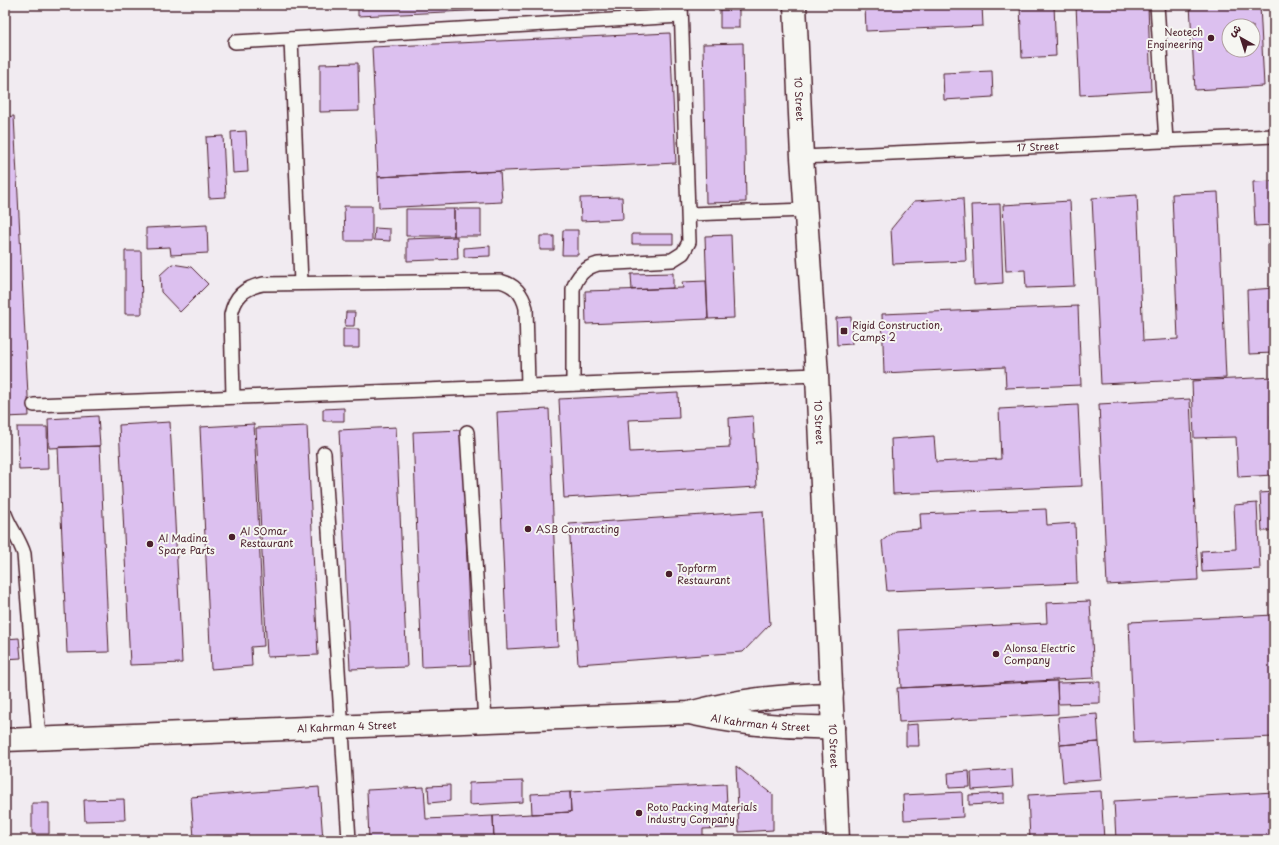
<svg xmlns="http://www.w3.org/2000/svg" width="1279" height="845" font-family="'Playpen Sans','Playpen Sans Arabic',sans-serif">
<style>
.building{fill:#dcc0ef;stroke:#4a1f2b;fill-rule:evenodd}
.lines{fill:none;stroke-linecap:round;stroke-linejoin:round}
.lane-casing{stroke:#4a1f2b;stroke-width:16}
.street-casing{stroke:#4a1f2b;stroke-width:25}
.lane{stroke:#f6f6f2;stroke-width:13}
.street{stroke:#f6f6f2;stroke-width:22}
.poi-dot{fill:#4a1f2b;stroke:#f6f6f2;stroke-width:1.5}
.labels{text-anchor:middle;stroke-width:4;stroke-linejoin:round;paint-order:stroke}
.poi-label{font-size:10px;fill:#4a1f2b;stroke:#f6f6f2;text-anchor:start}
.street-label{font-size:10px;fill:#4a1f2b;stroke:#f6f6f2}
</style>
<rect width="100%" height="100%" fill="#f1ebf1"/>
<filter id="ink" filterUnits="userSpaceOnUse"><feTurbulence type="fractalNoise" baseFrequency=".025" numOctaves="2"/><feDisplacementMap in="SourceGraphic" scale="8" xChannelSelector="R" yChannelSelector="G"/><feConvolveMatrix kernelMatrix="1 2 1 2 8 2 1 2 1" color-interpolation-filters="sRGB"/></filter>
<g filter="url(#ink)">
<path class="building" d="M 358,5 L 598,5 L 358,16 Z
M 865,5 L 982,5 L 983,26 L 866,31 Z
M 1020,5 L 1054,5 L 1056,56 L 1022,58 Z
M 1076,5 L 1148,5 L 1151,91 L 1080,95 Z
M 1190,5 L 1260,5 L 1264,86 L 1195,90 ZM 1229,26 L 1253,26 L 1253,50 L 1229,50 Z
M 720,10 L 739,10 L 739,28 L 720,28 Z
M 670,33 L 676,163 L 378,177 L 372,47 Z
M 743,43 L 746,202 L 706,203 L 703,44 Z
M 358,63 L 359,111 L 320,112 L 320,64 Z
M 992,71 L 993,97 L 944,100 L 943,73 Z
M 14,116 L 29,416 L 5,417 L 5,117 Z
M 246,131 L 248,172 L 233,173 L 231,132 Z
M 223,136 L 226,197 L 209,198 L 206,137 Z
M 500,171 L 502,202 L 379,208 L 378,177 Z
M 1274,181 L 1274,225 L 1255,226 L 1253,182 Z
M 1218,192 L 1226,378 L 1101,384 L 1092,198 L 1137,195 L 1143,341 L 1178,339 L 1172,194 Z
M 622,197 L 623,219 L 581,221 L 580,198 Z
M 963,198 L 966,261 L 893,264 L 891,229 L 914,201 Z
M 1070,201 L 1074,286 L 1026,288 L 1025,270 L 1006,271 L 1003,205 Z
M 1000,204 L 1003,283 L 974,285 L 971,205 Z
M 344,206 L 372,206 L 372,241 L 345,241 Z
M 406,209 L 454,209 L 454,236 L 406,236 Z
M 454,209 L 481,209 L 481,236 L 454,236 Z
M 207,225 L 208,253 L 171,255 L 170,247 L 146,248 L 146,228 Z
M 375,228 L 390,229 L 390,241 L 374,240 Z
M 563,230 L 578,230 L 578,255 L 562,255 Z
M 632,234 L 673,234 L 673,244 L 632,244 Z
M 731,235 L 734,318 L 708,319 L 705,236 Z
M 540,236 L 554,236 L 554,250 L 540,250 Z
M 457,237 L 458,259 L 407,261 L 407,239 Z
M 1268,242 L 1274,242 L 1274,264 L 1268,264 Z
M 490,246 L 490,256 L 464,257 L 464,248 Z
M 125,251 L 141,251 L 142,314 L 125,314 Z
M 172,264 L 191,267 L 208,284 L 180,312 L 161,292 L 160,275 Z
M 673,273 L 673,288 L 632,290 L 631,274 Z
M 706,281 L 708,319 L 586,324 L 585,291 L 683,288 L 682,282 Z
M 1274,288 L 1274,353 L 1249,354 L 1247,290 Z
M 1078,306 L 1081,385 L 1006,388 L 1005,367 L 884,373 L 882,314 Z
M 346,312 L 355,312 L 354,326 L 345,326 Z
M 851,317 L 852,344 L 837,345 L 836,318 Z
M 343,329 L 359,329 L 359,348 L 343,348 Z
M 1274,377 L 1274,415 L 1271,415 L 1273,475 L 1238,477 L 1236,437 L 1194,438 L 1192,381 Z
M 678,393 L 679,418 L 628,420 L 630,452 L 730,447 L 729,418 L 753,416 L 757,487 L 564,498 L 559,399 Z
M 1190,399 L 1198,580 L 1107,585 L 1099,404 Z
M 1078,405 L 1082,486 L 893,494 L 891,439 L 934,436 L 936,462 L 1001,459 L 999,409 Z
M 344,408 L 344,421 L 323,421 L 323,409 Z
M 549,409 L 558,646 L 507,649 L 497,412 Z
M 98,416 L 100,446 L 49,448 L 48,419 Z
M 170,422 L 182,663 L 130,665 L 119,425 Z
M 254,424 L 264,646 L 251,647 L 252,666 L 211,669 L 200,427 Z
M 307,426 L 318,655 L 267,657 L 256,428 Z
M 17,427 L 47,427 L 48,469 L 19,470 Z
M 396,427 L 407,667 L 350,669 L 339,430 Z
M 462,430 L 471,665 L 422,667 L 413,432 Z
M 100,446 L 109,652 L 67,653 L 58,447 Z
M 1274,492 L 1274,531 L 1262,531 L 1260,493 Z
M 1257,503 L 1260,569 L 1202,572 L 1201,551 L 1236,549 L 1234,505 Z
M 1046,509 L 1047,525 L 1075,523 L 1077,583 L 887,591 L 882,541 L 895,531 L 921,529 L 920,514 Z
M 763,511 L 770,624 L 743,652 L 578,664 L 569,524 Z
M 1090,601 L 1094,678 L 901,688 L 898,630 L 1047,623 L 1046,603 Z
M 1274,615 L 1274,737 L 1134,743 L 1129,622 Z
M 19,638 L 21,658 L 5,659 L 5,639 Z
M 1057,681 L 1058,714 L 899,722 L 897,688 Z
M 1100,682 L 1100,703 L 1058,704 L 1057,683 Z
M 1097,714 L 1099,742 L 1060,745 L 1058,717 Z
M 918,724 L 919,746 L 906,746 L 906,725 Z
M 1099,742 L 1102,779 L 1063,782 L 1060,745 Z
M 736,766 L 773,795 L 773,830 L 739,832 Z
M 1012,769 L 1013,787 L 972,790 L 971,772 Z
M 969,771 L 970,787 L 949,788 L 948,773 Z
M 523,781 L 523,802 L 469,805 L 469,783 Z
M 726,784 L 728,828 L 703,829 L 703,840 L 494,840 L 493,816 L 571,812 L 570,792 Z
M 450,785 L 450,801 L 429,803 L 428,786 Z
M 319,787 L 323,840 L 219,840 L 219,836 L 194,838 L 191,797 Z
M 424,787 L 426,819 L 493,816 L 494,840 L 369,840 L 367,790 Z
M 1101,791 L 1104,840 L 1030,840 L 1028,795 Z
M 570,792 L 571,812 L 532,814 L 531,794 Z
M 962,792 L 963,817 L 904,820 L 903,795 Z
M 1274,792 L 1274,840 L 1116,840 L 1114,801 Z
M 1004,793 L 1004,803 L 969,805 L 969,795 Z
M 124,799 L 125,820 L 85,821 L 84,800 Z
M 32,803 L 49,803 L 49,834 L 32,834 Z"/>
<g class="lines">
<defs>
<g id="lane">
<path d="M 1157,5 L 1166,141"/>
<path d="M 291,39 L 301,283"/>
<path d="M 235,42 L 681,16"/>
<path id="s1" d="M 802,157 L 1274,136"/>
<path d="M 689,214 L 806,210"/>
<path d="M 573,384 L 573,289 C 577,276 584,268 598,264 L 672,260 L 683,253 L 689,242 L 681,5"/>
<path d="M 233,397 L 231,315 C 235,296 244,288 263,284 L 500,281 C 515,285 522,293 526,308 L 528,386"/>
<path d="M 34,405 L 817,375"/>
<path d="M 467,432 L 485,721"/>
<path d="M 324,453 L 349,840"/>
<path d="M 5,514 C 10,528 20,540 24,554 L 39,739"/>
</g>
<g id="street">
<path id="s2" d="M 795,5 L 802,157 L 817,375 L 838,840"/>
<path id="s3" d="M 694,714 C 740,724 786,728 833,727"/>
<path id="s4" d="M 5,740 L 689,713 C 739,700 780,695 832,694"/>
</g>
</defs>
<use href="#lane" class="lane-casing"/>
<use href="#street" class="street-casing"/>
<use href="#lane" class="lane"/>
<use href="#street" class="street"/>
</g>
</g>
<g class="poi-dot">
<circle cx="1211" cy="38" r="4"/>
<rect x="840" y="327" width="8" height="8" rx="2"/>
<circle cx="528" cy="529" r="4"/>
<circle cx="232" cy="537" r="4"/>
<circle cx="150" cy="544" r="4"/>
<circle cx="669" cy="574" r="4"/>
<circle cx="996" cy="654" r="4"/>
<circle cx="639" cy="813" r="4"/>
</g>
<g class="labels">
<g class="poi-label">
<text x="1203" y="36" text-anchor="end">Neotech<tspan x="1203" dy="12">Engineering</tspan></text>
<text x="852" y="329">Rigid Construction,<tspan x="852" dy="12">Camps 2</tspan></text>
<text x="536" y="533">ASB Contracting</text>
<text x="240" y="535">Al SOmar<tspan x="240" dy="12">Restaurant</tspan></text>
<text x="158" y="542">Al Madina<tspan x="158" dy="12">Spare Parts</tspan></text>
<text x="677" y="572">Topform<tspan x="677" dy="12">Restaurant</tspan></text>
<text x="1004" y="652">Alonsa Electric<tspan x="1004" dy="12">Company</tspan></text>
<text x="647" y="811">Roto Packing Materials<tspan x="647" dy="12">Industry Company</tspan></text>
</g>
<g class="street-label">
<text dy="4" stroke="none"><textPath href="#s2" startOffset="94">10 Street</textPath></text>
<text dy="4" stroke="none"><textPath href="#s1" startOffset="236">17 Street</textPath></text>
<text dy="4" stroke="none"><textPath href="#s2" startOffset="418">10 Street</textPath></text>
<text dy="4" stroke="none"><textPath href="#s3" startOffset="67">Al Kahrman 4 Street</textPath></text>
<text dy="4" stroke="none"><textPath href="#s4" startOffset="342">Al Kahrman 4 Street</textPath></text>
<text dy="4" stroke="none"><textPath href="#s2" startOffset="742">10 Street</textPath></text>
</g>
</g>
<rect width="1279" height="845" fill="none" stroke="#f6f6f2" stroke-width="20"/>
<rect x="10" y="10" width="1259" height="825" fill="none" stroke="#4a1f2b" stroke-width="1.5" filter="url(#ink)"/>
<g transform="translate(1241 38) rotate(321)"><circle r="19" fill="#f6f6f2" stroke="#b1a0a2"/>
<path d="M0-3L7 15L0 10L-7 15Z" fill="#4a1f2b"/>
<text y="-6" font-size="11" font-weight="bold" text-anchor="middle" fill="#4a1f2b">ش</text>
</g>
</svg>
